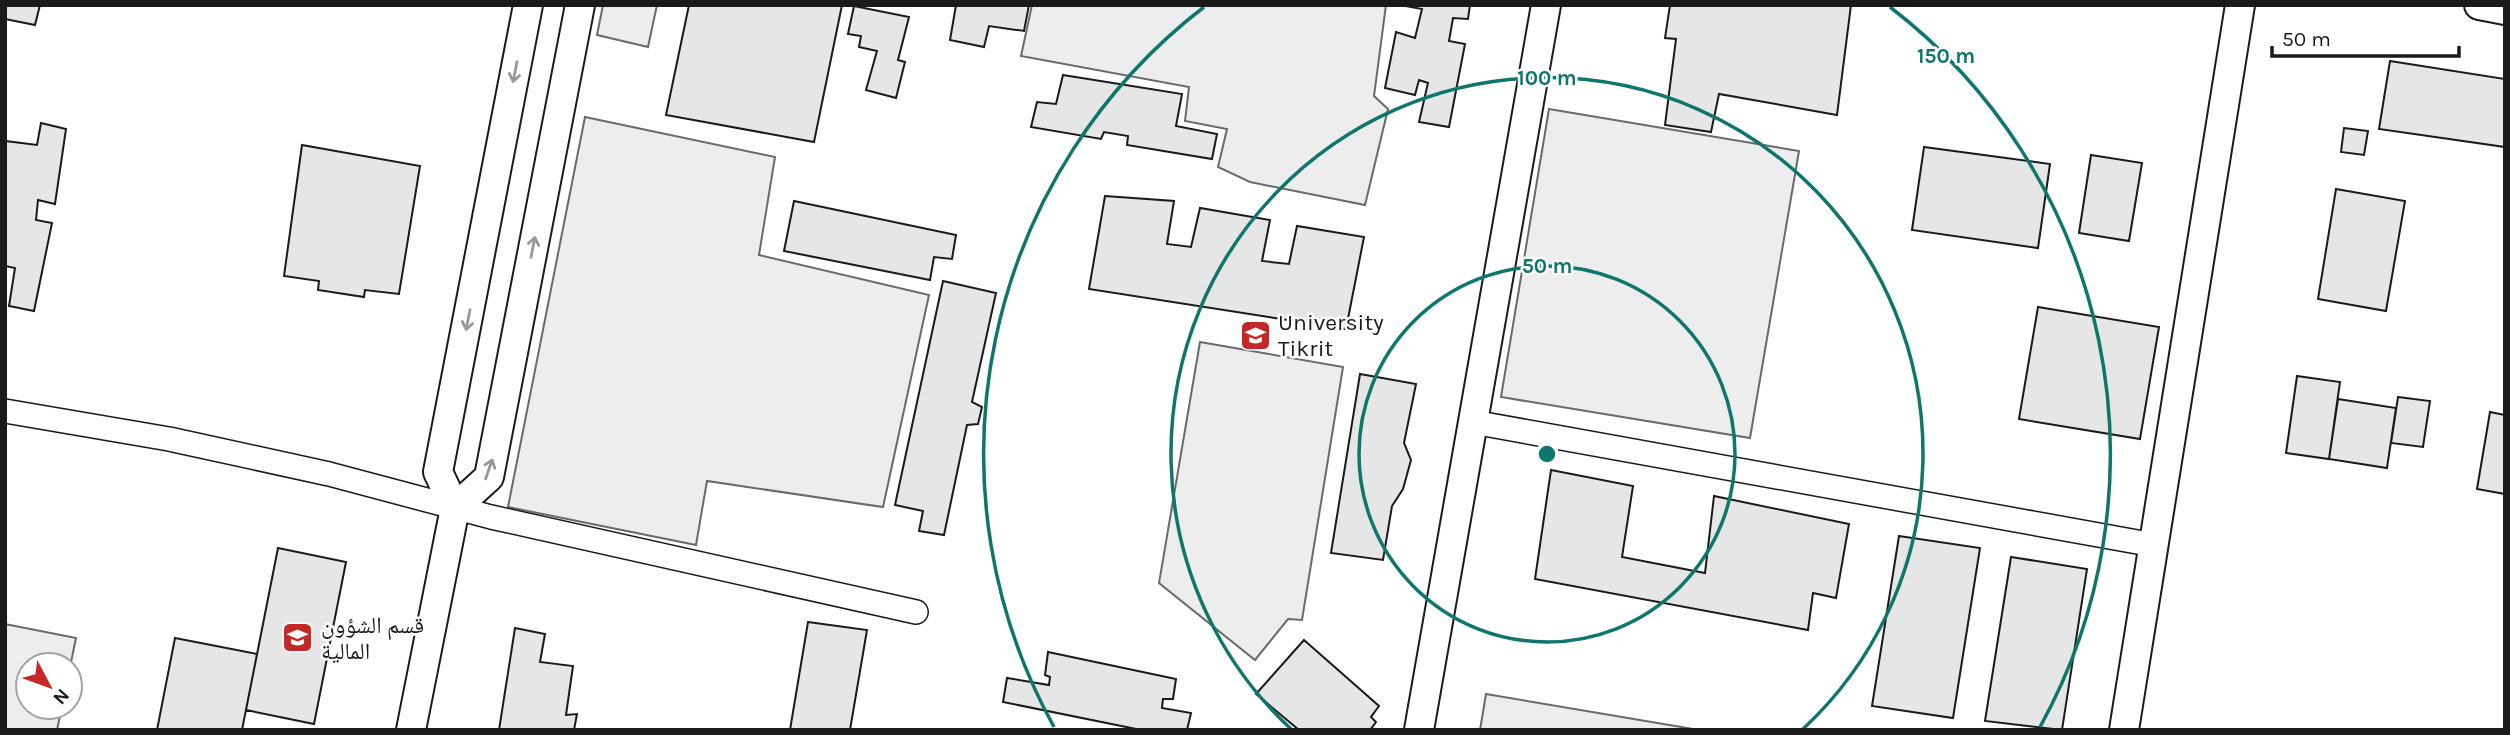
<svg xmlns="http://www.w3.org/2000/svg" width="2510" height="735" font-family="Karla,'Noto Naskh Arabic',sans-serif">
<style>
.built{fill:#ededed;stroke:#6a6a6a;stroke-width:2}
.building{fill:#e6e6e6;stroke:#1a1a1a;stroke-width:2}
.lines{fill:none;stroke-linecap:round;stroke-linejoin:round}
.minor-casing{stroke:#1a1a1a;stroke-width:26}
.tertiary-casing{stroke:#1a1a1a;stroke-width:32}
.minor{stroke:#fff;stroke-width:23}
.tertiary{stroke:#fff;stroke-width:28}
.oneway{stroke:#989898}
.ring{fill:none;stroke:#0f766e;stroke-width:3.5}
.labels{text-anchor:middle;stroke-width:5;stroke-linejoin:round;paint-order:stroke}
.poi-label{font-size:23px;fill:#1a1a1a;stroke:#fff;text-anchor:start}
.centre{fill:#0f766e;stroke:#fff;stroke-width:3.5}
.ring-label{font-size:21px;text-anchor:middle;font-weight:bold;fill:#0f766e;stroke:#fff;stroke-width:5;stroke-linejoin:round;paint-order:stroke}
</style>
<rect width="100%" height="100%" fill="#fff"/>
<path class="built" d="M 603,5 L 657,5 L 648,47 L 597,35 Z
M 1032,5 L 1386,5 L 1374,96 L 1388,109 L 1365,205 L 1250,182 L 1218,167 L 1227,129 L 1185,121 L 1189,87 L 1021,56 Z
M 1549,109 L 1799,151 L 1750,438 L 1501,397 Z
M 585,117 L 775,157 L 759,255 L 929,295 L 883,507 L 707,481 L 696,545 L 508,507 Z
M 1200,342 L 1343,367 L 1302,620 L 1288,619 L 1255,660 L 1159,583 Z
M 5,624 L 76,638 L 70,667 L 28,665 L 28,707 L 62,707 L 57,730 L 5,730 Z
M 1486,694 L 1699,730 L 1480,730 Z"/>
<path class="building" d="M 5,5 L 40,5 L 35,25 L 5,19 Z
M 689,5 L 842,5 L 814,142 L 666,115 Z
M 956,5 L 1029,5 L 1024,31 L 989,26 L 984,47 L 950,40 Z
M 1400,5 L 1470,5 L 1468,19 L 1453,18 L 1449,41 L 1465,44 L 1449,127 L 1419,122 L 1428,83 L 1419,80 L 1415,95 L 1385,88 L 1396,32 L 1415,38 L 1422,9 Z
M 1670,5 L 1851,5 L 1837,115 L 1719,94 L 1711,132 L 1665,125 L 1676,39 L 1665,38 Z
M 854,6 L 909,17 L 898,60 L 905,62 L 896,98 L 866,90 L 877,51 L 859,47 L 861,36 L 848,34 Z
M 2390,61 L 2505,79 L 2505,147 L 2379,129 Z
M 1063,75 L 1182,94 L 1176,126 L 1217,134 L 1212,159 L 1127,145 L 1128,136 L 1104,132 L 1101,139 L 1031,127 L 1037,102 L 1056,104 Z
M 41,123 L 66,129 L 55,204 L 38,200 L 36,220 L 52,223 L 34,311 L 9,306 L 15,268 L 5,266 L 5,141 L 37,145 Z
M 2344,128 L 2368,131 L 2364,155 L 2341,152 Z
M 302,145 L 420,166 L 399,294 L 365,290 L 364,297 L 318,290 L 319,281 L 284,276 Z
M 1924,147 L 2050,164 L 2038,248 L 1912,230 Z
M 2091,155 L 2142,163 L 2129,241 L 2079,233 Z
M 2336,189 L 2405,201 L 2386,311 L 2318,299 Z
M 1105,196 L 1174,201 L 1167,244 L 1191,247 L 1200,208 L 1270,220 L 1262,261 L 1289,264 L 1297,226 L 1364,237 L 1346,329 L 1089,289 Z
M 794,201 L 956,235 L 952,259 L 934,257 L 930,280 L 784,251 Z
M 943,281 L 996,293 L 972,402 L 982,407 L 978,424 L 967,425 L 944,535 L 919,531 L 923,511 L 895,505 Z
M 2038,307 L 2159,327 L 2140,439 L 2019,419 Z
M 1360,374 L 1416,384 L 1404,443 L 1411,460 L 1403,489 L 1392,506 L 1383,560 L 1331,553 Z
M 2297,376 L 2340,382 L 2329,459 L 2286,453 Z
M 2398,397 L 2430,401 L 2423,447 L 2391,443 Z
M 2338,399 L 2396,408 L 2387,468 L 2329,459 Z
M 2490,412 L 2505,415 L 2505,494 L 2477,489 Z
M 1551,470 L 1633,486 L 1622,557 L 1705,573 L 1714,496 L 1849,524 L 1836,598 L 1813,593 L 1808,630 L 1535,579 Z
M 1899,536 L 1980,548 L 1953,718 L 1872,706 Z
M 278,548 L 346,562 L 314,724 L 246,710 Z
M 2011,557 L 2087,569 L 2062,730 L 1985,721 Z
M 808,622 L 867,630 L 850,730 L 790,730 Z
M 515,628 L 545,634 L 540,662 L 573,666 L 566,715 L 577,714 L 574,730 L 499,730 Z
M 175,638 L 257,654 L 242,730 L 157,730 Z
M 1304,640 L 1379,706 L 1371,717 L 1376,722 L 1370,730 L 1299,730 L 1256,694 Z
M 1048,652 L 1176,679 L 1173,699 L 1163,699 L 1162,708 L 1191,713 L 1187,730 L 1141,730 L 1003,702 L 1007,678 L 1049,685 L 1050,677 L 1045,675 Z"/>
<g class="lines">
<defs>
<path id="minor" d="M 5,411 L 169,439 L 329,474 L 491,517 L 916,612
M 1473,422 L 2154,545"/>
<path id="tertiary" d="M 528,5 L 438,472 L 455,508 L 489,477 L 580,5
M 2479,5 L 2505,10
M 411,730 L 455,508
M 1419,730 L 1546,5
M 2124,730 L 2240,5"/>
</defs>
<use href="#minor" class="minor-casing"/>
<use href="#tertiary" class="tertiary-casing"/>
<use href="#minor" class="minor"/>
<use href="#tertiary" class="tertiary"/>
</g>
<defs><path id="oneway-shaft" d="M-6 0H5M1.5-3L5.5 0L1.5 3" fill="none" stroke-width="1.6" stroke-linecap="round" stroke-linejoin="round" transform="scale(1.75)"/></defs>
<g class="oneway">
<use href="#oneway-shaft" transform="translate(515 72) rotate(101)"/>
<use href="#oneway-shaft" transform="translate(533 247) rotate(-79)"/>
<use href="#oneway-shaft" transform="translate(468 320) rotate(101)"/>
<use href="#oneway-shaft" transform="translate(489 469) rotate(-71)"/>
</g>
<g class="ring">
<circle cx="1547" cy="454" r="188"/>
<path d="M1291 729A376 376 0 1 1 1803 729"/>
<path d="M1054 727A564 564 0 0 1 1204 7M1890 7A564 564 0 0 1 2040 727"/>
</g>
<defs>
<symbol id="university-square" viewBox="-11 -11 22 22"><rect x="-9" y="-9" width="18" height="18" rx="4" fill="#c62828" stroke="#fff"/><path d="M0-5L7-2L0 1L-7-2ZM-4 1L0 2.5L4 1V4Q0 6-4 4Z" fill="#fff"/></symbol>
</defs>
<g fill-rule="evenodd">
<use href="#university-square" x="1238" y="318" width="35" height="35"/>
<use href="#university-square" x="280" y="620" width="35" height="35"/>
</g>
<g class="labels">
<g class="poi-label">
<text x="1278" y="330">University<tspan x="1278" dy="26">Tikrit</tspan></text>
<text x="321" y="633">قسم الشؤون<tspan x="321" dy="26">المالية</tspan></text>
</g>
</g>
<circle cx="1547" cy="454" r="10" class="centre"/>
<g class="ring-label">
<text x="1946" y="63">150 m</text>
<text x="1547" y="85">100 m</text>
<text x="1547" y="273">50 m</text>
</g>
<rect width="2510" height="735" fill="none" stroke="#1a1a1a" stroke-width="14"/>
<g transform="translate(49 686) rotate(131)"><circle r="33" fill="#ffffff" stroke="#a3a3a3" stroke-width="2"/>
<path d="M0-5L12 26L0 18L-12 26Z" fill="#c62828"/>
<text y="-10" font-size="19" font-weight="bold" text-anchor="middle" fill="#1a1a1a">N</text>
</g>
<path d="M2272 46v10h187v-10" fill="none" stroke="#1a1a1a" stroke-width="3.5"/>
<text x="2282" y="46" font-size="21" fill="#1a1a1a" stroke="#ffffff" stroke-width="5" paint-order="stroke">50 m</text>
</svg>
